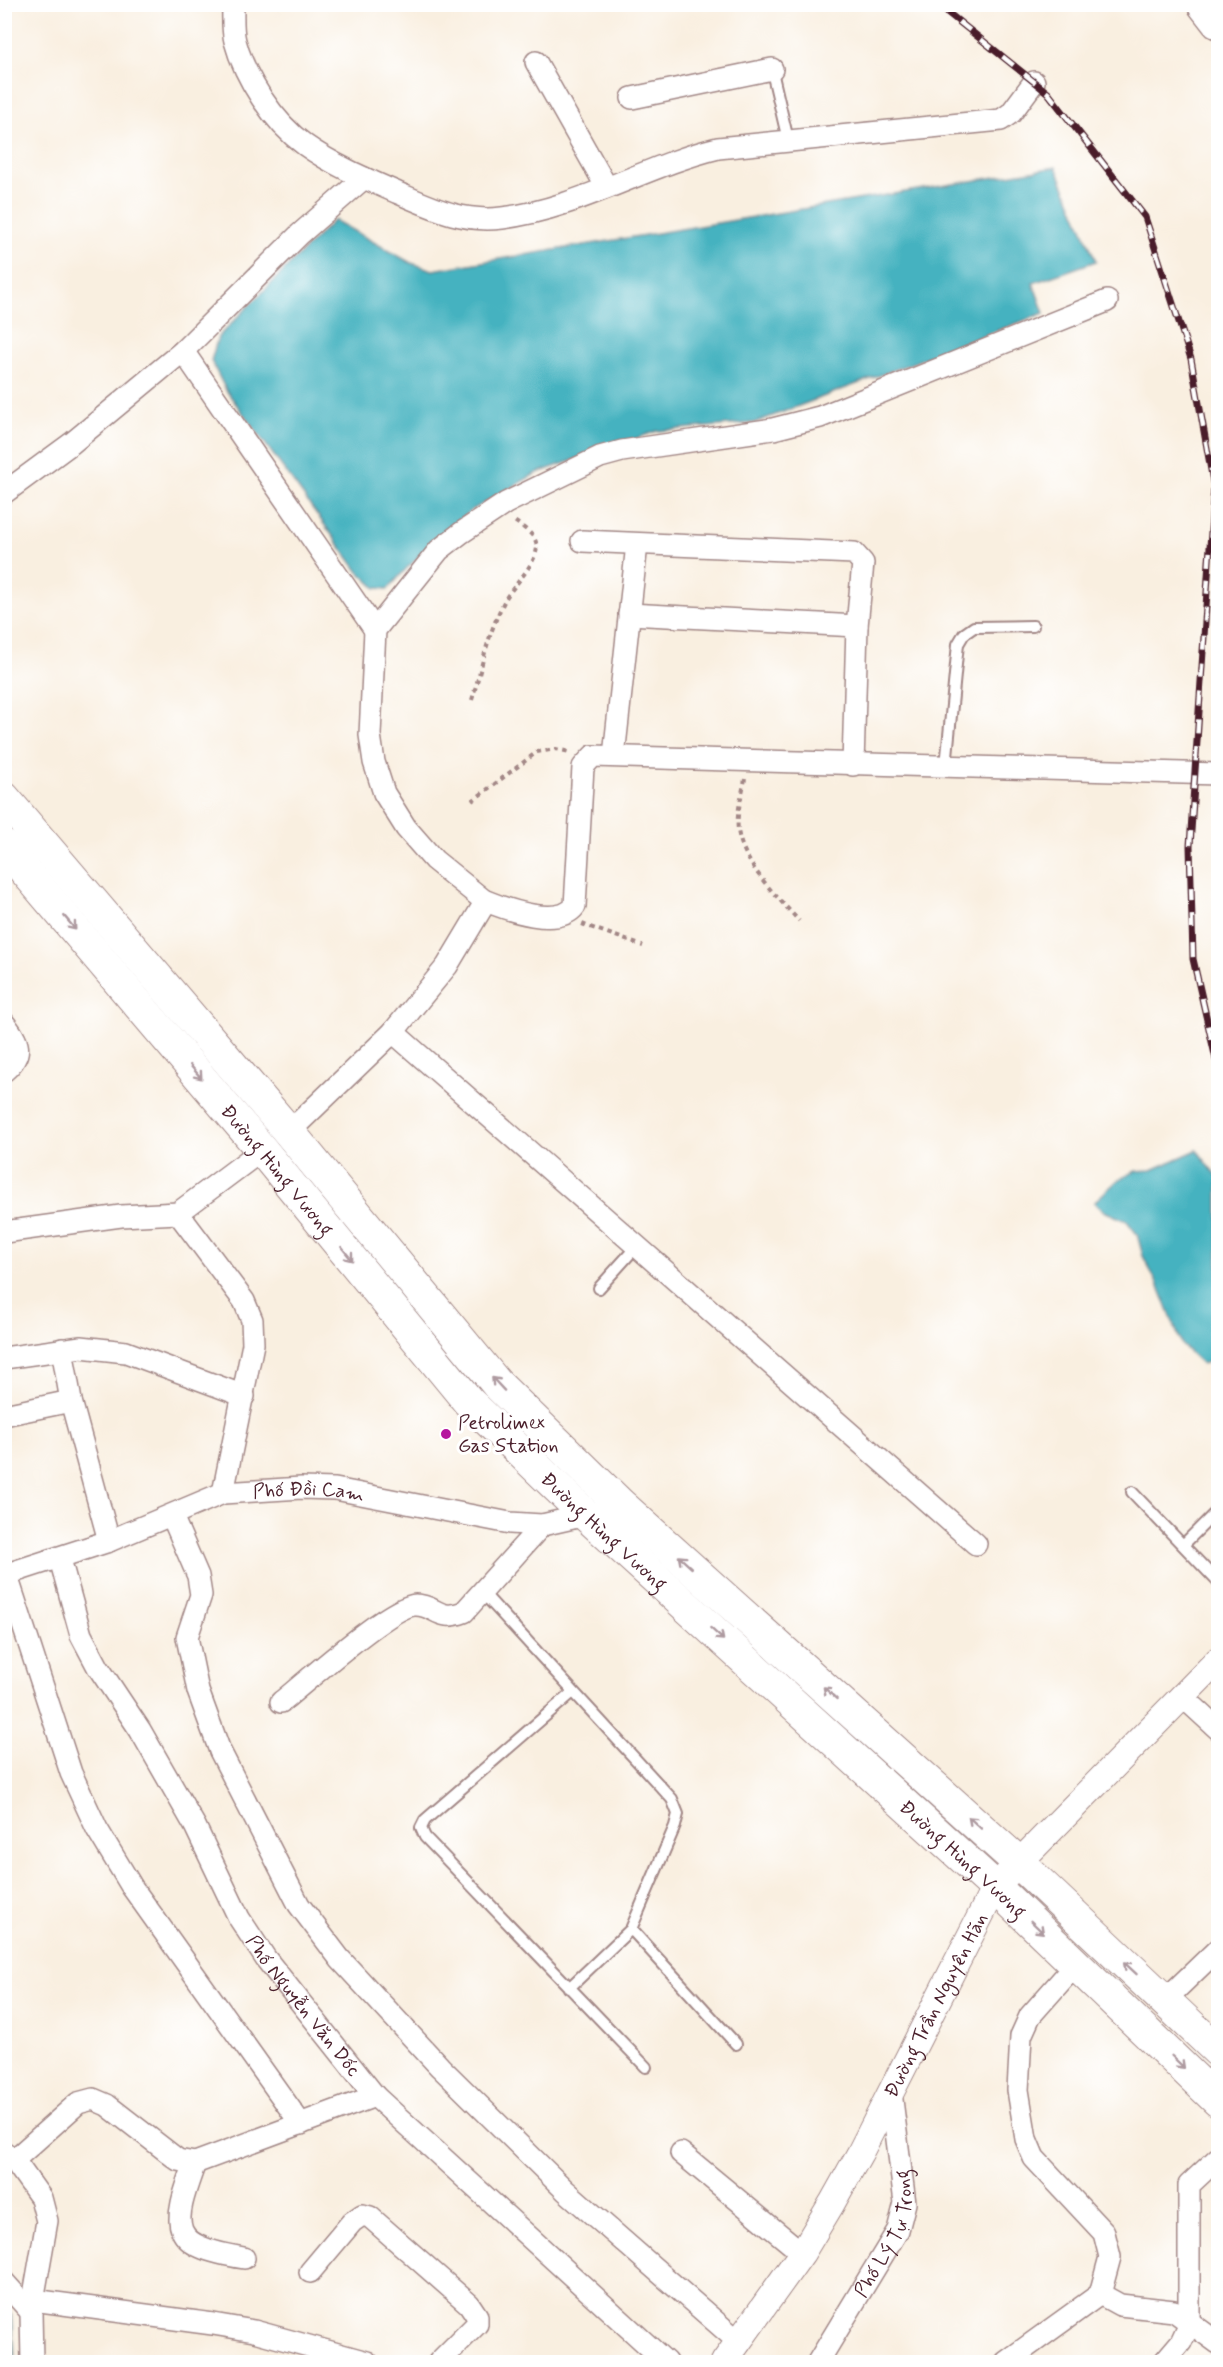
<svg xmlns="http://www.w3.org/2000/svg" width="1223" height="2367" font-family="Mynerve,sans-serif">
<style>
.water{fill:#44b2c0;stroke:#476876;stroke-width:1.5}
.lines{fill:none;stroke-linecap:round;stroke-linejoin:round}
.service-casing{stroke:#a28786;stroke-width:14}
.minor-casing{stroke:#a28786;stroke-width:24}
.tertiary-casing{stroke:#a28786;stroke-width:28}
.primary-casing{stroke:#a28786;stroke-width:34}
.trunk-casing{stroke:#a28786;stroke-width:36}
.path{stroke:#a28786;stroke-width:4;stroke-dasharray:4.5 4.5;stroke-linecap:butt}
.service{stroke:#fff;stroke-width:10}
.minor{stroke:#fff;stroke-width:21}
.tertiary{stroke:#fff;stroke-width:26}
.primary{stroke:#fff;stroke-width:32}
.trunk{stroke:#fff;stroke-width:33}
.rail-casing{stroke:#4a1f2b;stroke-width:7}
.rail{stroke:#fff;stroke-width:4.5;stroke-dasharray:14;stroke-linecap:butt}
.oneway{stroke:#ae9aa0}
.poi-dot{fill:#b5179e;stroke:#fff;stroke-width:2}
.labels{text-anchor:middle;stroke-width:6;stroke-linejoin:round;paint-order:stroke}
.street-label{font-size:20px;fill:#4a1f2b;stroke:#fff}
.poi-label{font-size:20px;fill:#4a1f2b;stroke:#fff;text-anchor:start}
</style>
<rect width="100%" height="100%" fill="#fff"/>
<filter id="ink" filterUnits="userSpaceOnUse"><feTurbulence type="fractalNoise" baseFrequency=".0167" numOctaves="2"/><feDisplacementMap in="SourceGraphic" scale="12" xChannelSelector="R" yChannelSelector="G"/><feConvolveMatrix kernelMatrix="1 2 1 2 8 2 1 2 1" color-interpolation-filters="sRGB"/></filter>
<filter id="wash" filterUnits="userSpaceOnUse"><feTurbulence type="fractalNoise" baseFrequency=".008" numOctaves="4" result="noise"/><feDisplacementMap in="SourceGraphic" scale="24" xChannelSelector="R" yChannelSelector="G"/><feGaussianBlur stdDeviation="1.35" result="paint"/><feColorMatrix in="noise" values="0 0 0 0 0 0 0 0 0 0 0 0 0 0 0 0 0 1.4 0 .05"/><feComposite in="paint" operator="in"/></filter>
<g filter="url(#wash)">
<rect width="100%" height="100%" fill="#f9efe0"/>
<path class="water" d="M 1056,167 L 1096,261 L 1033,283 L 1044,313 L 754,423 L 657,431 L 537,473 L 470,511 L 407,568 L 388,589 L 376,588 L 359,572 L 226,390 L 211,361 L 218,337 L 334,220 L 411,263 L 433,270 Z
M 1197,1150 L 1218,1178 L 1218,1359 L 1202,1364 L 1182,1345 L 1160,1289 L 1143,1256 L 1137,1234 L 1127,1221 L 1104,1211 L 1094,1202 L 1118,1180 L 1136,1171 L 1152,1170 Z
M 4,2308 L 12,2315 L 15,2362 L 5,2362 Z"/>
</g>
<g filter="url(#ink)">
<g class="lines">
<defs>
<path id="service" d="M 771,67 L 788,140
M 946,766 L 958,644 L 964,634 L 974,627 L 1033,626
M 599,1288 L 636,1247
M 1132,1492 L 1218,1582
M 1183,1545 L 1218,1510
M 482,1592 L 672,1799 L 678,1814 L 675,1826 L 631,1929 L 736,2044
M 573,1692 L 425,1820 L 421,1828 L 425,1837 L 646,2067
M 569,1988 L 631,1929"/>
<g id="minor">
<path d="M 233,4 C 233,16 232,30 235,41 C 245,78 273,122 305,145 C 333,165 366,179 398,193 C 433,208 463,223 502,218 C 577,209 645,166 718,148 L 1001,120 L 1011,113 L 1034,82"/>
<path d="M 536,62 L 606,186"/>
<path d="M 632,98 L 772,69"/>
<path d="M 183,351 L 375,630"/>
<path d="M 4,493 L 72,443 L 183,351 L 300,234 L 364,178"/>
<path d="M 582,541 L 854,553 L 863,563 L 857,626 L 853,765"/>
<path d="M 629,614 L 857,626"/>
<path d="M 614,756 L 637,544"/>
<path d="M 486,902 L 434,860 L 406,828 L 384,793 L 374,762 L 370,735 L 375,630 L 439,550 L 461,533 L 506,503 L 600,457 L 622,451 L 773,429 L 820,417 L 1107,301"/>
<path d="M 4,1023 C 19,1042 25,1053 4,1071"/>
<path d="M 393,1032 L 976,1544"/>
<path d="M 289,1132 L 393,1032 L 447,966 L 486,901 C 508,910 559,928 575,906 L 583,767 L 593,756 L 1218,774"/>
<path d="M 178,1213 L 244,1301 L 252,1320 L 253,1344 L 223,1493"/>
<path d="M 4,1232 L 121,1216 L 178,1213 L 262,1150"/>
<path d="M 62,1349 L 71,1401 L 109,1541"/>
<path d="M 4,1358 L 81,1347 L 126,1352 L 244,1396"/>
<path d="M 4,1415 L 71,1401"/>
<path d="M 172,1516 L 198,1576 L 201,1595 L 187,1637 L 198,1691 L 220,1751 L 299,1905 L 340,1959 L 440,2067 L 566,2191 L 740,2343"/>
<path id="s1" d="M 60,1559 L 81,1635 L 98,1667 L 140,1730 L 195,1826 L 239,1918 L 266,1959 L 375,2096 L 666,2362"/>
<path id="s2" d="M 4,1575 L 109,1541 L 223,1493 L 301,1488 L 335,1489 L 510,1523 L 542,1525 L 595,1513"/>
<path d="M 7,1576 L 71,1773 L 97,1829 L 132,1887 L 301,2124"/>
<path d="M 1182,1696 L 1218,1729"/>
<path d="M 281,1702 C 304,1684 392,1604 416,1605 C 436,1605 437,1622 464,1612 L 542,1525"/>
<path d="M 1165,2000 L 1218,1949"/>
<path d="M 4,2152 L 14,2160 L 41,2198 L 47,2221 L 31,2312 L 32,2362"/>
<path d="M 681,2153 L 802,2253"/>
<path d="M 14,2160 L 78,2103 L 93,2099 L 107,2105 L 178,2160 L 195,2163 L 375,2096"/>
<path d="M 195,2163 C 171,2228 168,2246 244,2258"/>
<path d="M 310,2272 L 352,2222 L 362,2215 L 370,2217 L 469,2304 L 477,2316 L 477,2324 L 439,2362"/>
<path d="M 4,2282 L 31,2312"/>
<path d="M 1100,2294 L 1120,2305 L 1174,2311 L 1218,2343"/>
<path d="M 33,2300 L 213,2324 L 254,2331 L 367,2362"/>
<path id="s3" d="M 818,2362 L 898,2230 L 905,2203 L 891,2092"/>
<path d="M 1006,2362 L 1100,2294 L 1110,2257 L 1104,2233 L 1034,2158 L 1026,2139 L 1018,2090 L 1021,2036 L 1030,2016 L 1076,1964"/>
<path d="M 1164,2362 L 1181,2342 L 1189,2325 L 1189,2185 L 1218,2158"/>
</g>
<g id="tertiary">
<path id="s4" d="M 724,2362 L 802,2253 L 832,2203 L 860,2153 L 995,1887 L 1218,1660"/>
</g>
<g id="primary">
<path d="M 4,798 L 289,1132 L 497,1384 L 620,1504 L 1018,1862 L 1218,2051"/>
<path id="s5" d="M 4,846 L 262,1150 L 468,1401 L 587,1516 L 995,1887 L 1218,2101"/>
</g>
<path id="trunk" d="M 1204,4 L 1218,22"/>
</defs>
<use href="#service" class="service-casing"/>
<use href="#minor" class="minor-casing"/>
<use href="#tertiary" class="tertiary-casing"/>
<use href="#primary" class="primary-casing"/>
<use href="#trunk" class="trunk-casing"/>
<path class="path" d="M 472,700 C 482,666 489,629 506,598 C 514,585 542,558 536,542 C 533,533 521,526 513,520
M 745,779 C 742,795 736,814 738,830 C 743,865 777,896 799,921
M 472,801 L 537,752 L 556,749 L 570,752
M 582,924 L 643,946"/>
<use href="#service" class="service"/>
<use href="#minor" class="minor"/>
<use href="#tertiary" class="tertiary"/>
<use href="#primary" class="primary"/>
<use href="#trunk" class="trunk"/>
<defs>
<path id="rail" d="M 937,4 L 1048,93 L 1145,217 L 1191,359 L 1214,487 L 1190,846 L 1193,959 L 1218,1068"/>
</defs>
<use href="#rail" class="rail-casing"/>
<use href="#rail" class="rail"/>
</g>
<defs><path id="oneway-shaft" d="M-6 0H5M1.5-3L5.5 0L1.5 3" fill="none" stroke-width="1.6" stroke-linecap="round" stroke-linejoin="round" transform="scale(1.5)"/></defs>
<g class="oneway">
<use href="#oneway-shaft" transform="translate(70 923) rotate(50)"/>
<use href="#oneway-shaft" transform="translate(196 1072) rotate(50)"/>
<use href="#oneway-shaft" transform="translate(347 1254) rotate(51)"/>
<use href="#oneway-shaft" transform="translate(498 1384) rotate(-133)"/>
<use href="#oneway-shaft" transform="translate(685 1562) rotate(-138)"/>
<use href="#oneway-shaft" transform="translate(717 1634) rotate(42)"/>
<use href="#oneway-shaft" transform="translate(830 1693) rotate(-138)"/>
<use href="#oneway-shaft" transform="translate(975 1823) rotate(-138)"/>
<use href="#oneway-shaft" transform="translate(1037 1927) rotate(44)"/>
<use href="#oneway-shaft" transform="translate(1130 1968) rotate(-137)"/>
<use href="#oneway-shaft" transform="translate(1178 2062) rotate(44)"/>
</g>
</g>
<circle class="poi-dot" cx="446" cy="1434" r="6"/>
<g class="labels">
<g class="street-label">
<text dy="7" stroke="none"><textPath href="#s5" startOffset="424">Đường Hùng Vương</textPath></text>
<text dy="7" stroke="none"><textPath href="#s2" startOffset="320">Phố Đồi Cam</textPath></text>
<text dy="7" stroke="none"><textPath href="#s5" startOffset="912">Đường Hùng Vương</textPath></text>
<text dy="7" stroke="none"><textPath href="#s5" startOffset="1398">Đường Hùng Vương</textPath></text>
<text dy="7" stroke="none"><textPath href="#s1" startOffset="512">Phố Nguyễn Văn Dốc</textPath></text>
<text dy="7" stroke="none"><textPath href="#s4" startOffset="416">Đường Trần Nguyên Hãn</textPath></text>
<text dy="7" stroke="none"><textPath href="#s3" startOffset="147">Phố Lý Tự Trọng</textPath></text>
</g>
<g class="poi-label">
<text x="458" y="1429">Petrolimex<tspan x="458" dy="23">Gas Station</tspan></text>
</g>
</g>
<rect width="1223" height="2367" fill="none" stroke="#fff" stroke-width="24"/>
</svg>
